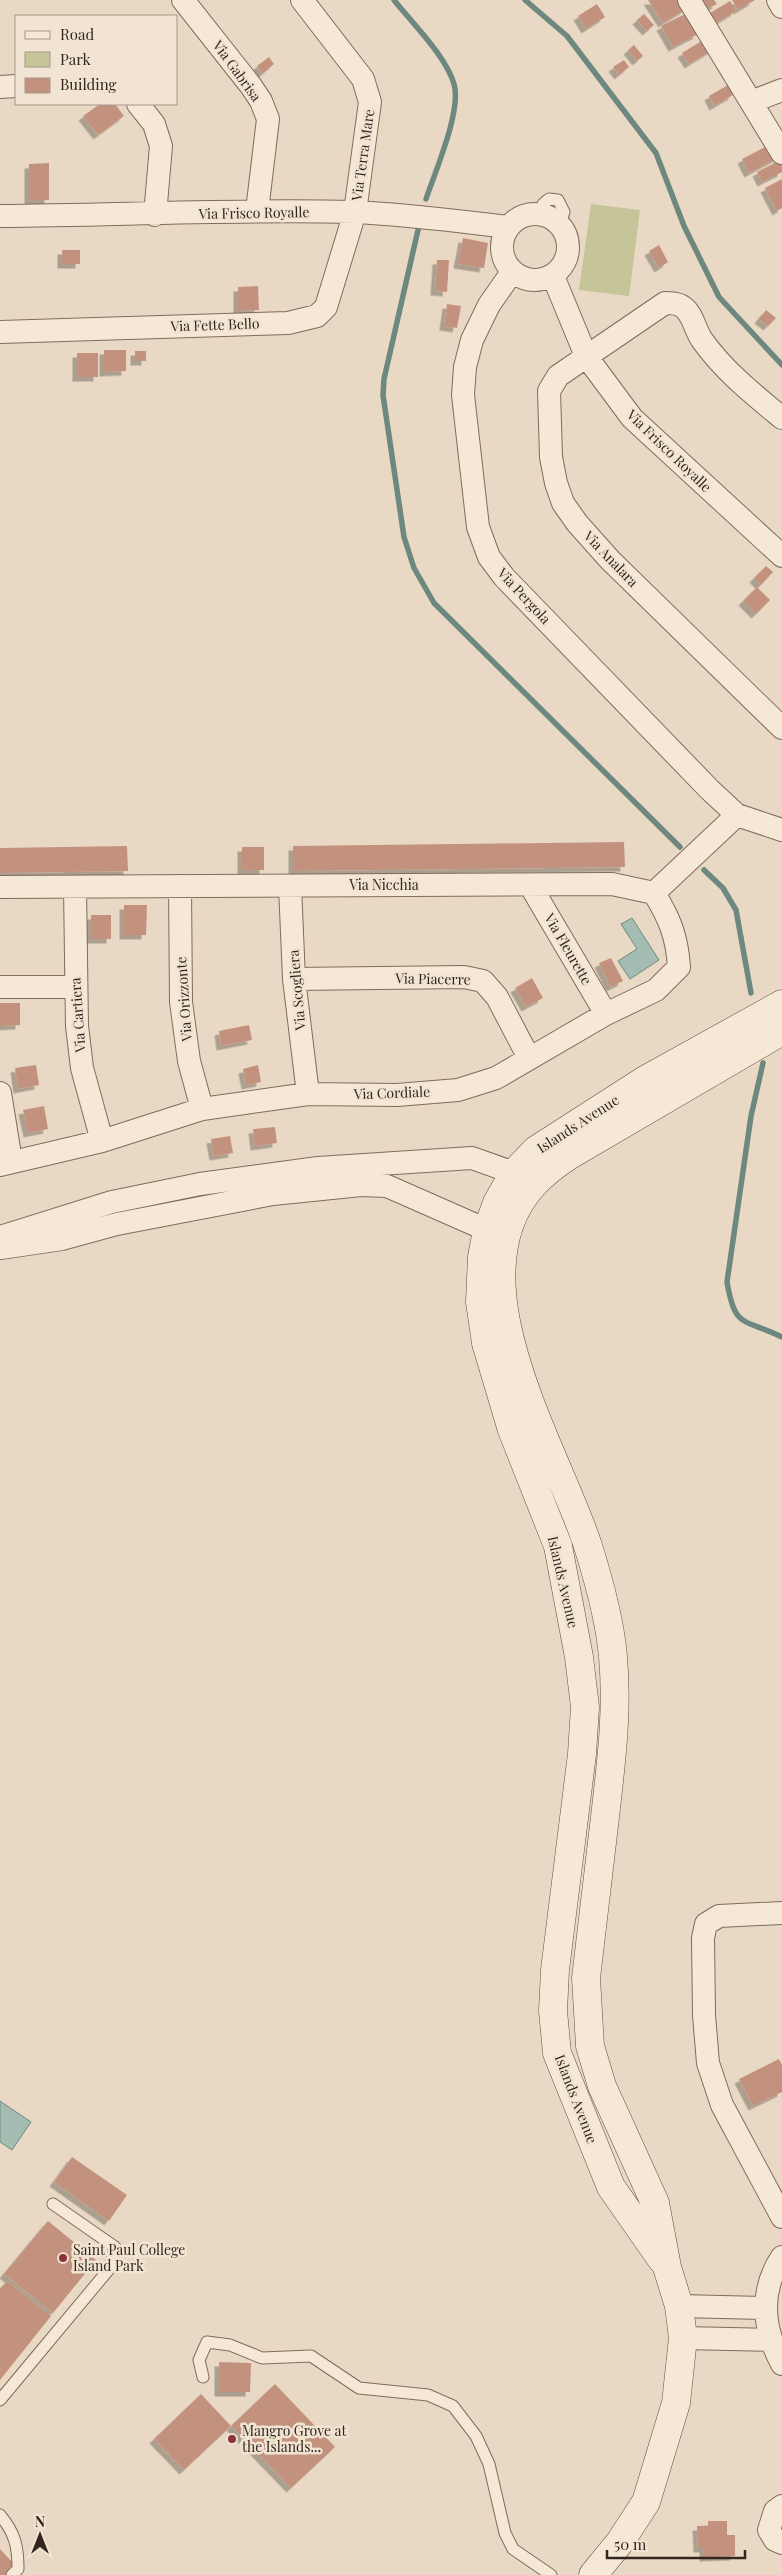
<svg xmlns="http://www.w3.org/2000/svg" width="782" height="2575" font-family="'Playfair Display',serif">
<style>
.green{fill:#c6c599}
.water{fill:#a5bcb3;stroke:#6d897f}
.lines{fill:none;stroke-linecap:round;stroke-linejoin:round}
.stream{stroke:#6d897f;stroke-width:5.5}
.building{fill:#c3927e;filter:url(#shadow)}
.lane-casing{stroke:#816b5c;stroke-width:13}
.street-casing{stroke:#816b5c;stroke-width:24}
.secondary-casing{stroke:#634d3f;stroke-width:29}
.lane{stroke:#f5e8d6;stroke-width:11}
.street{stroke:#f5e8d6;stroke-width:22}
.secondary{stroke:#f5e8d6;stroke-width:28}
.poi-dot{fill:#8a333e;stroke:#f1e4d2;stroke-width:2}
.labels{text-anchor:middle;stroke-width:5;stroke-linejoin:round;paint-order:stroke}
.street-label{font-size:14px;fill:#33261f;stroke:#f1e4d2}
.poi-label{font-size:14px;fill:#33261f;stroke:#f1e4d2;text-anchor:start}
</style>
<defs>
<filter id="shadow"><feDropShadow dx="-4.5" dy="4.5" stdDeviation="0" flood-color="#0004"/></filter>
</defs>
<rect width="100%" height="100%" fill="#e9d9c4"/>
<path class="green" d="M 591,204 L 640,210 L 629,296 L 579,290 Z"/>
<path class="water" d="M 632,918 L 659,960 L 630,979 L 618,961 L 637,949 L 621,924 Z
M 0,2101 L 31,2122 L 12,2150 L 0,2142 Z"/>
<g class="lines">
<path class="stream" d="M 394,0 C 413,24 446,56 454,84 C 462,110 435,172 426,199
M 525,0 L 567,36 L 656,153 L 684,226 L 719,297 L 782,365
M 418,230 L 384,379 L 383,395 L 404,537 L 414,568 L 434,603 L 680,847
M 704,870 L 723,888 L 736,910 L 751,993
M 763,1063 L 751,1116 L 727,1282 C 735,1330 744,1318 782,1337"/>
</g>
<path class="building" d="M 648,0 L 681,0 L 687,8 L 663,23 Z
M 697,0 L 714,0 L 717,4 L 703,11 Z
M 732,0 L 755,0 L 738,10 Z
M 730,1 L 736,11 L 716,23 L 710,13 Z
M 597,4 L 605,17 L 586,29 L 578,16 Z
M 687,13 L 698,34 L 673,47 L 661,26 Z
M 644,14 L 654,25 L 647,31 L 637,20 Z
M 708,37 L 715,48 L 689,64 L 682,53 Z
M 634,45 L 643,56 L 637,61 L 628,50 Z
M 269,57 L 274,64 L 262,74 L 257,66 Z
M 624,60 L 629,67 L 619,75 L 613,67 Z
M 728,85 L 733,95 L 714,106 L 709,96 Z
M 100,104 L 115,104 L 124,116 L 98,135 L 83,116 Z
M 775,142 L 782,155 L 749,173 L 742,159 Z
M 782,159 L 782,172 L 762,182 L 757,172 Z
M 49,163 L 49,200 L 29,200 L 29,164 Z
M 782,179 L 782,208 L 777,211 L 765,188 Z
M 463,238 L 488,243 L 484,268 L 458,264 Z
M 659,245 L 668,262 L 659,268 L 649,251 Z
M 62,250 L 80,250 L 80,264 L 62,264 Z
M 437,260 L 449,260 L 447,292 L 435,291 Z
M 258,286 L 259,310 L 238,311 L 238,287 Z
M 447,304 L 461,306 L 457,328 L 444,326 Z
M 766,310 L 776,318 L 768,326 L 759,319 Z
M 104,350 L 126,350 L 126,371 L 104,372 Z
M 135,351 L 146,351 L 146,361 L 135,361 Z
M 77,353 L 98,353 L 98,377 L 77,377 Z
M 766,566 L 773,572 L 761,585 L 754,578 Z
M 757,587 L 770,600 L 756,614 L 743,601 Z
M 624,842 L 625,867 L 293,871 L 293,846 Z
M 127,846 L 128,871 L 0,873 L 0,848 Z
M 242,847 L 264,847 L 264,870 L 242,870 Z
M 124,905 L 147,905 L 146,935 L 124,935 Z
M 91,915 L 111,915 L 111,939 L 91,939 Z
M 611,958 L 623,981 L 611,987 L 599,963 Z
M 532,978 L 543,998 L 526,1007 L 515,988 Z
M 0,1003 L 20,1003 L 20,1025 L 0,1026 Z
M 249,1025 L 252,1040 L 221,1046 L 219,1031 Z
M 36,1065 L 39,1085 L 18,1089 L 15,1068 Z
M 258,1065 L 261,1082 L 246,1085 L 243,1069 Z
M 44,1106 L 48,1129 L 28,1133 L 23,1110 Z
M 275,1127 L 277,1143 L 255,1146 L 253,1129 Z
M 230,1136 L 233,1153 L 214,1156 L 211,1139 Z
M 779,2059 L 782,2065 L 782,2092 L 753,2106 L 739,2079 Z
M 72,2157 L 127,2195 L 109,2221 L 54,2182 Z
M 48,2221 L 96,2260 L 53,2313 L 4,2274 Z
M 7,2281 L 51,2316 L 0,2380 L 0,2289 Z
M 219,2362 L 251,2363 L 250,2392 L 219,2392 Z
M 275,2384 L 335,2447 L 291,2488 L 231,2426 Z
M 201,2394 L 231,2426 L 184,2470 L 154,2439 Z
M 708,2521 L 727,2521 L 727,2535 L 735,2535 L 735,2556 L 704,2557 L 704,2548 L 698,2548 L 697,2526 L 708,2526 Z
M 0,2549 L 16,2566 L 7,2575 L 0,2575 Z"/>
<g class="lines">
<defs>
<path id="lane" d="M 540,214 L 543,204 L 549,199 L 558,200 L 564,212 L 560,225
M 203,2377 L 199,2360 L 207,2342 L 230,2345 L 262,2358 L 311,2356 L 359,2388 L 428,2395 L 453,2406 L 476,2436 L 489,2464 L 505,2533 L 513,2549 L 551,2575
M 0,2400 L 110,2268 L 115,2247 L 53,2204
M 0,2515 C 15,2533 18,2546 18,2569 L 12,2575"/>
<path id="street" d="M 183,0 L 251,86 L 261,101 L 268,119 L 257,211
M 689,0 L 782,153
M 778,0 L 782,7
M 0,87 L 16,86
M 751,102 L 782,90
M 138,104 L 154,124 L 161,146 L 155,215
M502 247a33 33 0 1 1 66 0a33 33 0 1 1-66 0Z
M 0,216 C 118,215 235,209 353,212 C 404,214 457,221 508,227
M 512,272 L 489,305 L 472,340 L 465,367 L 463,395 L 478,527 L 489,557 L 504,577 L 710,790 L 737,815 L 782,830
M 553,276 L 586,356 L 632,418 L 782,556
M 0,332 L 288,323 L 317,316 L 326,307 L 355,212 L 370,102 L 363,79 L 302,0
M 782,418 C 753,394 724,371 702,340 C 695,330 693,314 683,307 C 678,303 671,303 665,303 L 558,376 L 549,391 L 551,457 L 556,483 L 563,503 L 577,523 L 610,560 L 782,728
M 530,885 L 606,1014
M 180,886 L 181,1002 L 189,1061 L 202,1109
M 290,886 L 294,979 L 308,1094
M 0,887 L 612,884 L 654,893
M 75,887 L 77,1026 L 82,1068 L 102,1141
M 654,893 L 737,815
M 294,979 L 464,977 L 483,981 L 497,997 L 529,1058
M 0,987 L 75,987
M 0,1093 L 11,1161
M 0,1165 L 102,1141 L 202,1109 L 308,1094 L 397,1095 L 458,1090 L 496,1078 L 606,1014 L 656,990 L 679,967 C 677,937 670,919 654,893
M 0,1237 L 112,1202 L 200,1184 L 318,1168 L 472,1158 L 514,1173 L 527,1183
M 1,1248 L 62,1239 L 117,1224 L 273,1194 L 361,1185 L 387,1186 L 487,1230 L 503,1234
M 782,1913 L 719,1916 L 706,1924 L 703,1938 L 704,2015 L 708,2063 L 722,2105 L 782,2217
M 782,2257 C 759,2291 763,2329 782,2364
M 679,2306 L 765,2308
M 683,2338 L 770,2340
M 782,2506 L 775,2511 L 769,2530 L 775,2540 L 782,2543"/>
<path id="secondary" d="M 662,2260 L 611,2187 L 557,2053 L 553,2011 L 555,1970 L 582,1754 L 585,1707 L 579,1657 L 558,1546 L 512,1430 L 486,1343 L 480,1302 L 482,1257 L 487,1230 L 497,1203 L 514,1173 L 536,1150 L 645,1080 L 782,1004
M 593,2575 L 620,2542 L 646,2502 L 676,2403 L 683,2338 L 679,2306 L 667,2267 L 655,2203 L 602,2086 L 590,2046 L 586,1978 C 592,1924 599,1871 605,1817 C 611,1764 618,1711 613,1657 C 610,1620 599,1581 588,1546 C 557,1450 448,1279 533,1185 C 544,1173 556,1164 570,1155 L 782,1031"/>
</defs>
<use href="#lane" class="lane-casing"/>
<use href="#street" class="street-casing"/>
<use href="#secondary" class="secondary-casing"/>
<use href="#lane" class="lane"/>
<use href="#street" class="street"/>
<use href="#secondary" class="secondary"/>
</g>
<g class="poi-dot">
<circle cx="63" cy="2258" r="5"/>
<circle cx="232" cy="2439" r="5"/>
</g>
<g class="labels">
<g class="street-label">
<text transform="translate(237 71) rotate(54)" y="5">Via Gabrisa</text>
<text transform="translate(363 155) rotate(-82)" y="5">Via Terra Mare</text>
<text transform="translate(254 213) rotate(-1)" y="5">Via Frisco Royalle</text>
<text transform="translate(215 325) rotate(-2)" y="5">Via Fette Bello</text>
<text transform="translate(669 451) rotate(44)" y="5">Via Frisco Royalle</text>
<text transform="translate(611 559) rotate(46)" y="5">Via Analara</text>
<text transform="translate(524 596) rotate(47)" y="5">Via Pergola</text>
<text x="384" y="890">Via Nicchia</text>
<text transform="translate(568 949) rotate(60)" y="5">Via Fleurette</text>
<text transform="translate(433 979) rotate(1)" y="5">Via Piacerre</text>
<text transform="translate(297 990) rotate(-95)" y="5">Via Scogliera</text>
<text transform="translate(184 999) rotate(-94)" y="5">Via Orizzonte</text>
<text transform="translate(78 1015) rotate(-94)" y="5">Via Cartiera</text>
<text transform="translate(392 1093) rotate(-2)" y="5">Via Cordiale</text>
<text transform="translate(578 1124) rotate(-33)" y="5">Islands Avenue</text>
<text transform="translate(563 1582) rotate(77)" y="5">Islands Avenue</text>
<text transform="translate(576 2099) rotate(69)" y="5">Islands Avenue</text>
</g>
<g class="poi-label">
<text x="73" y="2255">Saint Paul College<tspan x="73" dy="16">Island Park</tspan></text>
<text x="242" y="2436">Mangro Grove at<tspan x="242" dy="16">the Islands...</tspan></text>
</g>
</g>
<rect x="15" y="15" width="162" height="90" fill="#f1e4d2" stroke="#a5988a"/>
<rect x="25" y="31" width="25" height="8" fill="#f5e8d6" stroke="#a5988a"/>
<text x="60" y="40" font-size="15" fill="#33261f">Road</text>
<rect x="25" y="52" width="25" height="15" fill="#c6c599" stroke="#a5988a"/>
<text x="60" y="65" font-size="15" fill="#33261f">Park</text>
<rect x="25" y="78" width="25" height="15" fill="#c3927e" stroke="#a5988a"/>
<text x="60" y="90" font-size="15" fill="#33261f">Building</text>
<g transform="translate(40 2535)" stroke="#f1e4d2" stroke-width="4" paint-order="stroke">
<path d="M0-4L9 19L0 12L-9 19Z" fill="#33261f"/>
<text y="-8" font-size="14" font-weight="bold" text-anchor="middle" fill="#33261f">N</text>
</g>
<path d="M607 2550v8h138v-8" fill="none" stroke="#33261f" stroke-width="2.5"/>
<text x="614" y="2550" font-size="15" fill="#33261f" stroke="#f1e4d2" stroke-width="4" paint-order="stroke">50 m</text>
</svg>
